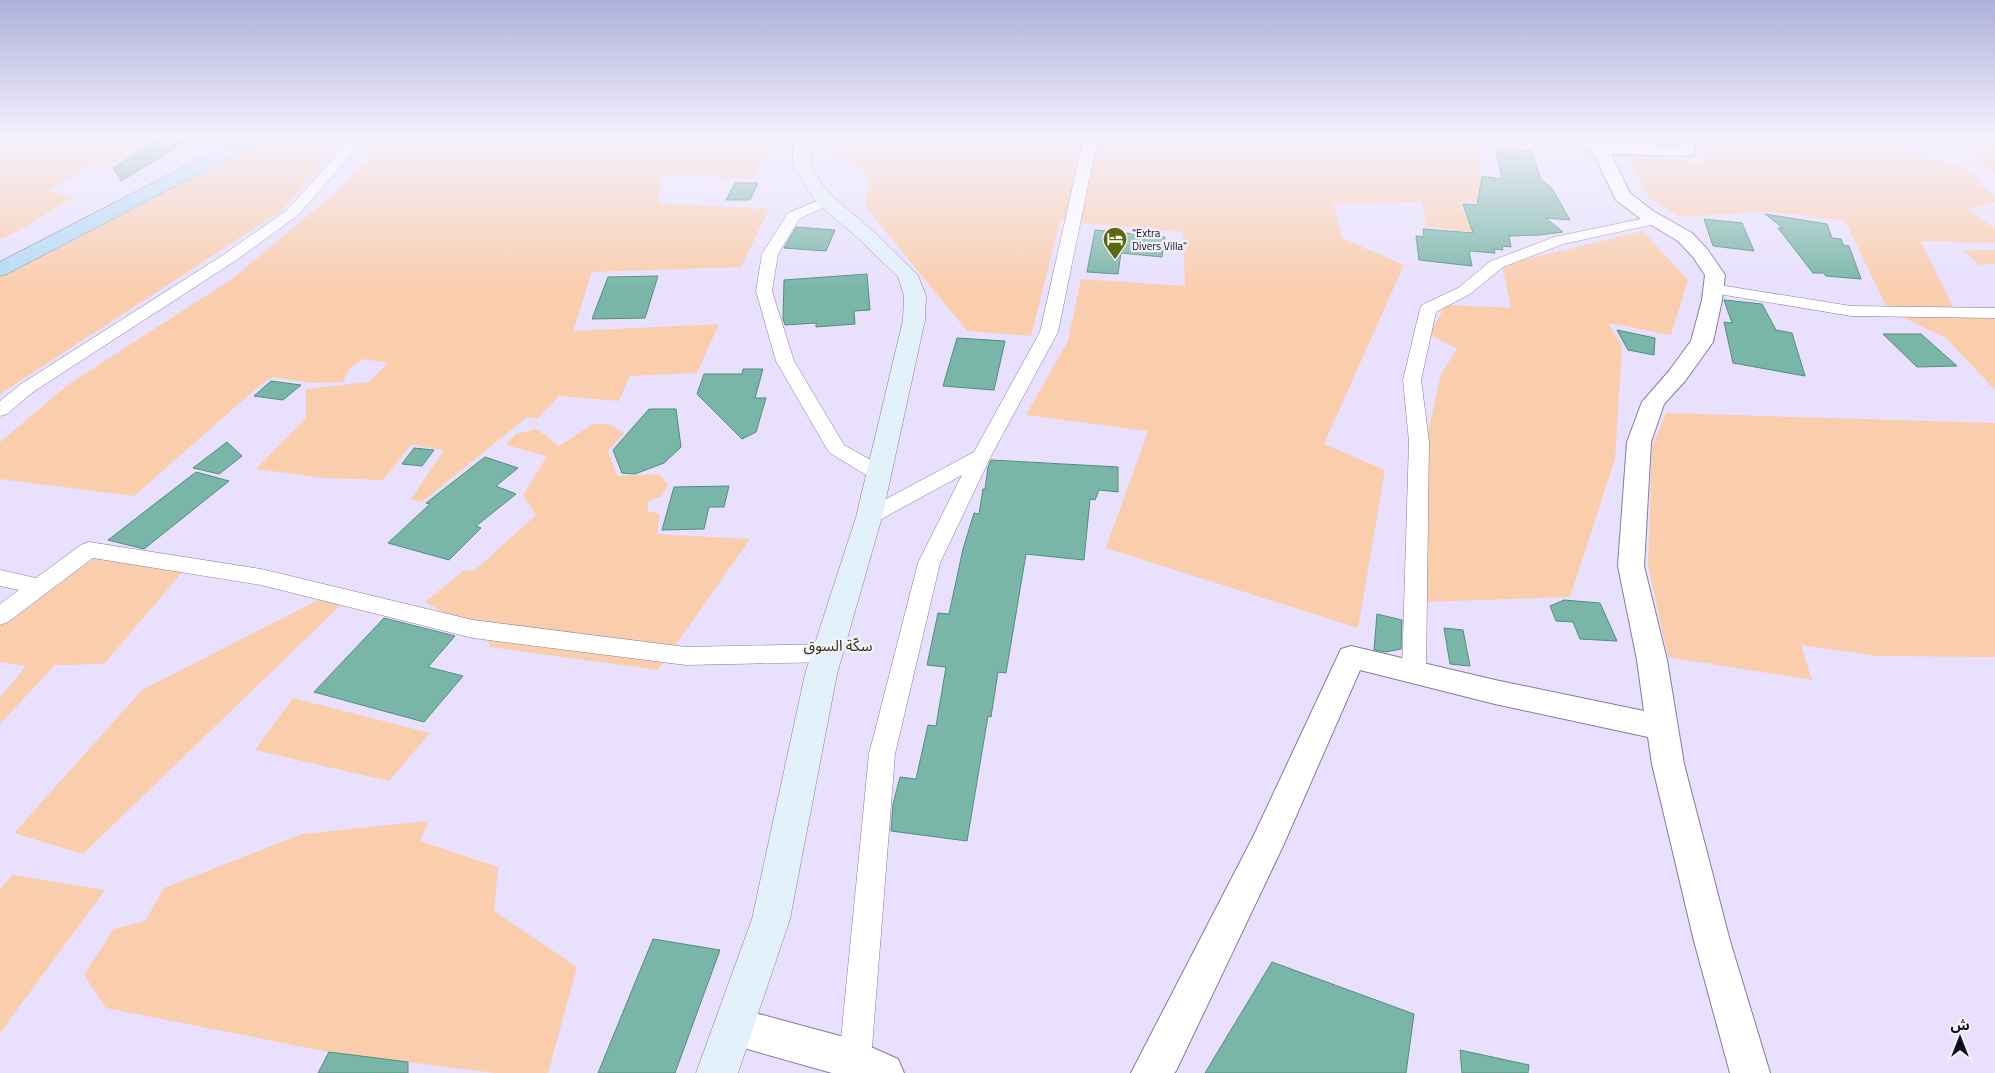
<svg xmlns="http://www.w3.org/2000/svg" width="1995" height="1073" font-family="'Titillium Web','Noto Sans Arabic',sans-serif">
<style>
.green{fill:#facdad}
.building{fill:#7ab6a7;stroke:#528d7f}
.lines{fill:none;stroke-linecap:round;stroke-linejoin:round}
.minor-casing{stroke:#867aa5;stroke-width:1}
.tertiary-casing{stroke:#867aa5;stroke-width:2}
.secondary-casing{stroke:#867aa5;stroke-width:1}
.trunk-casing{stroke:#6f8ca6;stroke-width:1}
.minor{fill:#fff;fill-rule:evenodd}
.tertiary{fill:#fff;fill-rule:evenodd}
.secondary{fill:#e3f1fa;fill-rule:evenodd}
.trunk{fill:#b4daf3;fill-rule:evenodd}
.labels{text-anchor:middle;stroke-width:4.5;stroke-linejoin:round;paint-order:stroke}
.far-poi-label{font-size:11px;fill:#120d1e;stroke:#f3f1fb;text-anchor:start}
.neighbourhood-label{font-size:15px;fill:#2d330a;stroke:#f3f1fb}
</style>
<rect width="100%" height="100%" fill="#e8e0fd"/>
<path class="green" d="M 42,137 L 156,137 L 128,159 L 92,164 L 49,191 L 74,197 L 16,232 L 0,239 L 0,146 Z
M 268,137 L 346,137 L 281,211 L 0,394 L 0,274 L 60,247 Z
M 381,137 L 744,137 L 771,139 L 755,179 L 662,175 L 658,203 L 769,209 L 741,267 L 592,272 L 573,331 L 719,324 L 697,373 L 630,376 L 619,401 L 559,396 L 537,419 L 527,417 L 422,502 L 411,499 L 444,450 L 411,445 L 383,480 L 324,478 L 256,469 L 306,418 L 306,389 L 369,382 L 388,363 L 364,359 L 349,369 L 343,382 L 312,383 L 272,377 L 258,387 L 134,496 L 0,479 L 0,442 L 69,384 L 232,279 L 338,190 L 369,156 Z
M 827,137 L 1483,137 L 1479,179 L 1513,184 L 1509,204 L 1460,202 L 1462,209 L 1475,232 L 1427,227 L 1421,202 L 1334,204 L 1342,238 L 1404,265 L 1324,444 L 1385,470 L 1358,628 L 1106,548 L 1148,431 L 1026,415 L 1068,341 L 1081,279 L 1185,286 L 1183,232 L 1060,221 L 1031,336 L 967,331 L 865,206 L 870,178 L 825,146 Z
M 1713,137 L 1891,137 L 1922,158 L 1962,164 L 1995,198 L 1995,202 L 1968,209 L 1995,228 L 1995,243 L 1921,241 L 1955,311 L 1995,316 L 1995,390 L 1946,338 L 1888,310 L 1845,221 L 1782,213 L 1753,211 L 1734,214 L 1678,216 L 1649,198 L 1628,158 L 1706,162 Z
M 1961,137 L 1995,137 L 1995,173 L 1990,172 Z
M 1643,231 L 1688,280 L 1671,335 L 1608,323 L 1622,346 L 1615,459 L 1570,597 L 1422,602 L 1420,470 L 1441,374 L 1457,349 L 1429,334 L 1446,305 L 1511,308 L 1502,265 Z
M 1963,250 L 1995,250 L 1995,264 L 1979,265 Z
M 1666,413 L 1995,423 L 1995,657 L 1877,656 L 1801,645 L 1812,680 L 1668,657 L 1648,566 L 1652,447 Z
M 593,424 L 609,424 L 624,433 L 608,451 L 617,476 L 659,474 L 668,485 L 662,496 L 648,501 L 648,511 L 660,514 L 657,534 L 750,539 L 658,670 L 490,647 L 487,637 L 586,634 L 459,621 L 425,602 L 463,571 L 475,570 L 536,515 L 523,495 L 547,456 L 506,445 L 516,434 L 537,429 L 559,446 Z
M 86,558 L 185,569 L 104,664 L 55,665 L 0,724 L 0,697 L 26,666 L 0,662 L 0,622 Z
M 349,597 L 83,854 L 14,833 L 142,690 L 320,599 Z
M 293,698 L 430,733 L 389,781 L 255,750 Z
M 428,821 L 420,841 L 498,867 L 494,911 L 577,967 L 548,1073 L 495,1073 L 329,1052 L 106,1008 L 84,975 L 114,929 L 145,921 L 164,888 L 302,834 Z
M 13,875 L 105,890 L 0,1033 L 0,889 Z"/>
<path class="building" d="M 161,137 L 194,137 L 121,181 L 113,168 Z
M 1495,148 L 1532,151 L 1541,180 L 1551,187 L 1570,220 L 1546,218 L 1563,232 L 1540,235 L 1509,236 L 1511,247 L 1502,246 L 1503,250 L 1494,249 L 1495,253 L 1469,251 L 1472,266 L 1419,260 L 1416,236 L 1424,237 L 1423,229 L 1473,233 L 1463,204 L 1477,205 L 1482,176 L 1502,179 Z
M 735,183 L 758,183 L 750,200 L 726,200 Z
M 1765,214 L 1827,224 L 1832,238 L 1841,239 L 1843,245 L 1849,246 L 1861,279 L 1826,276 L 1823,273 L 1813,273 L 1778,228 L 1783,228 Z
M 1704,219 L 1742,223 L 1754,251 L 1713,246 Z
M 796,227 L 835,230 L 826,251 L 784,248 Z
M 1095,230 L 1165,237 L 1162,257 L 1121,253 L 1118,274 L 1087,272 Z
M 867,274 L 870,310 L 854,311 L 855,324 L 816,327 L 816,323 L 785,325 L 783,319 L 784,280 Z
M 658,276 L 645,318 L 592,319 L 608,277 Z
M 1724,300 L 1762,304 L 1776,330 L 1792,333 L 1805,376 L 1733,363 L 1724,322 L 1732,323 Z
M 1617,330 L 1655,338 L 1654,355 L 1628,350 Z
M 1883,334 L 1921,334 L 1957,366 L 1917,367 Z
M 957,338 L 1005,341 L 994,390 L 943,386 Z
M 743,369 L 763,369 L 755,398 L 766,398 L 756,432 L 742,439 L 697,394 L 704,374 L 742,374 Z
M 271,381 L 301,385 L 283,400 L 254,396 Z
M 649,409 L 676,409 L 681,447 L 664,463 L 635,474 L 622,473 L 613,450 Z
M 227,442 L 242,456 L 219,474 L 193,468 Z
M 414,448 L 434,450 L 422,466 L 402,464 Z
M 485,457 L 518,468 L 496,486 L 516,494 L 476,526 L 481,528 L 449,560 L 388,543 L 430,504 L 426,503 Z
M 991,460 L 1118,467 L 1118,492 L 1099,490 L 1095,500 L 1090,499 L 1084,560 L 1026,554 L 1006,673 L 998,672 L 991,717 L 988,716 L 967,841 L 891,831 L 893,804 L 900,777 L 916,779 L 928,725 L 936,726 L 946,667 L 927,665 L 938,613 L 949,614 L 963,549 L 974,513 L 979,514 L 983,489 L 985,489 L 988,467 Z
M 196,472 L 229,481 L 144,549 L 108,540 Z
M 729,486 L 724,507 L 709,507 L 704,529 L 662,530 L 674,487 Z
M 1564,600 L 1600,603 L 1617,641 L 1580,639 L 1573,622 L 1556,621 L 1550,606 Z
M 1377,614 L 1402,620 L 1401,649 L 1386,652 L 1374,650 Z
M 384,618 L 455,636 L 428,667 L 463,676 L 424,722 L 314,692 Z
M 1444,628 L 1463,630 L 1470,666 L 1450,664 Z
M 653,939 L 720,950 L 675,1073 L 598,1073 Z
M 1272,962 L 1414,1014 L 1406,1073 L 1205,1073 Z
M 1460,1050 L 1529,1065 L 1528,1073 L 1462,1073 Z
M 329,1052 L 408,1062 L 408,1073 L 318,1073 Z"/>
<g class="lines">
<defs>
<path id="minor" d="M 353,137 L 367,137 L 297,216 L 235,261 L 33,392 L 7,414 L 0,416 L 0,401 L 21,384 L 223,255 L 287,210 Z
M 1091,137 L 1097,141 L 1058,332 L 991,456 L 940,563 L 895,754 L 871,1060 L 866,1071 L 848,1073 L 844,1071 L 839,1060 L 869,754 L 918,563 L 962,475 L 876,522 L 869,524 L 862,522 L 859,517 L 862,512 L 974,452 L 1040,332 L 1083,141 L 1085,138 Z
M 826,197 L 831,198 L 833,201 L 831,204 L 799,219 L 778,254 L 772,291 L 794,361 L 844,445 L 885,468 L 888,473 L 885,478 L 878,480 L 871,478 L 830,453 L 827,449 L 776,361 L 756,291 L 762,254 L 788,213 Z
M 1655,216 L 1660,217 L 1662,220 L 1660,223 L 1563,244 L 1503,267 L 1470,294 L 1436,312 L 1421,380 L 1429,441 L 1426,673 L 1422,680 L 1414,682 L 1406,680 L 1402,673 L 1409,441 L 1403,380 L 1420,309 L 1422,305 L 1458,288 L 1491,261 L 1554,237 Z
M 1713,284 L 1851,306 L 1995,308 L 1995,318 L 1851,316 L 1707,292 L 1705,289 L 1707,286 Z
M 89,542 L 261,569 L 473,620 L 686,647 L 828,644 L 836,647 L 840,653 L 836,659 L 828,662 L 686,665 L 473,638 L 261,585 L 93,558 L 8,622 L 0,625 L 0,604 L 19,590 L 0,586 L 0,570 L 36,578 L 81,545 Z"/>
<path id="tertiary" d="M 1574,137 L 1593,137 L 1603,145 L 1619,143 L 1679,146 L 1681,137 L 1697,137 L 1695,151 L 1693,155 L 1687,156 L 1611,154 L 1630,193 L 1653,211 L 1692,233 L 1707,249 L 1725,275 L 1722,300 L 1713,342 L 1685,381 L 1664,404 L 1651,442 L 1644,566 L 1667,660 L 1684,764 L 1730,941 L 1770,1073 L 1730,1073 L 1694,941 L 1652,764 L 1648,737 L 1495,704 L 1360,670 L 1283,846 L 1176,1071 L 1174,1073 L 1131,1073 L 1254,835 L 1341,649 L 1351,646 L 1495,680 L 1644,711 L 1637,660 L 1618,566 L 1627,442 L 1642,402 L 1669,371 L 1691,341 L 1702,300 L 1705,275 L 1693,257 L 1678,241 L 1641,219 L 1616,200 L 1594,155 Z
M 733,1007 L 855,1040 L 898,1059 L 904,1073 L 832,1073 L 733,1045 L 719,1040 L 714,1026 L 719,1012 Z"/>
<path id="secondary" d="M 793,137 L 811,137 L 811,164 L 821,183 L 833,197 L 872,230 L 918,275 L 926,296 L 925,320 L 882,517 L 837,674 L 790,919 L 738,1073 L 696,1073 L 752,919 L 805,674 L 856,517 L 903,320 L 904,296 L 898,277 L 858,238 L 819,205 L 807,189 L 793,164 Z"/>
<path id="trunk" d="M 242,137 L 264,137 L 262,141 L 7,274 L 0,276 L 0,262 Z"/>
</defs>
<use href="#minor" class="minor-casing"/>
<use href="#tertiary" class="tertiary-casing"/>
<use href="#secondary" class="secondary-casing"/>
<use href="#trunk" class="trunk-casing"/>
<use href="#minor" class="minor"/>
<use href="#tertiary" class="tertiary"/>
<use href="#secondary" class="secondary"/>
<use href="#trunk" class="trunk"/>
</g>
<linearGradient id="sky" x2="0" y2="1"><stop stop-color="#adb0da"/><stop offset="0.48" stop-color="#f5f1fe"/><stop offset="1" stop-color="#f5f1fe" stop-opacity="0"/></linearGradient>
<rect width="1995" height="288" fill="url(#sky)"/>
<defs>
<symbol id="hotel-pin" viewBox="-11 -11 22 30"><path d="M0 17L-7.5 6A9.5 9.5 0 1 1 7.5 6Z" fill="#5d680c" stroke="#f3f1fb"/><path d="M-6-4.5h1.5V1H6V5H4.5V3h-9V5H-6ZM-4 0a1.8 1.8 0 1 1 3.6 0ZM.5 0V-2.5h3Q6-2.5 6 0Z" fill="#fff"/></symbol>
</defs>
<g fill-rule="evenodd">
<use href="#hotel-pin" x="1101" y="225" width="28" height="38"/>
</g>
<g class="labels">
<g class="far-poi-label">
<text x="1132" y="237">"Extra<tspan x="1132" dy="13">Divers Villa"</tspan></text>
</g>
<g class="neighbourhood-label">
<text x="838" y="651">سكّة السوق</text>
</g>
</g>
<g transform="translate(1960 1038)" stroke="#f3f1fb" stroke-width="4" paint-order="stroke">
<path d="M0-4L9 19L0 12L-9 19Z" fill="#120d1e"/>
<text y="-8" font-size="14" font-weight="bold" text-anchor="middle" fill="#120d1e">ش</text>
</g>
</svg>
